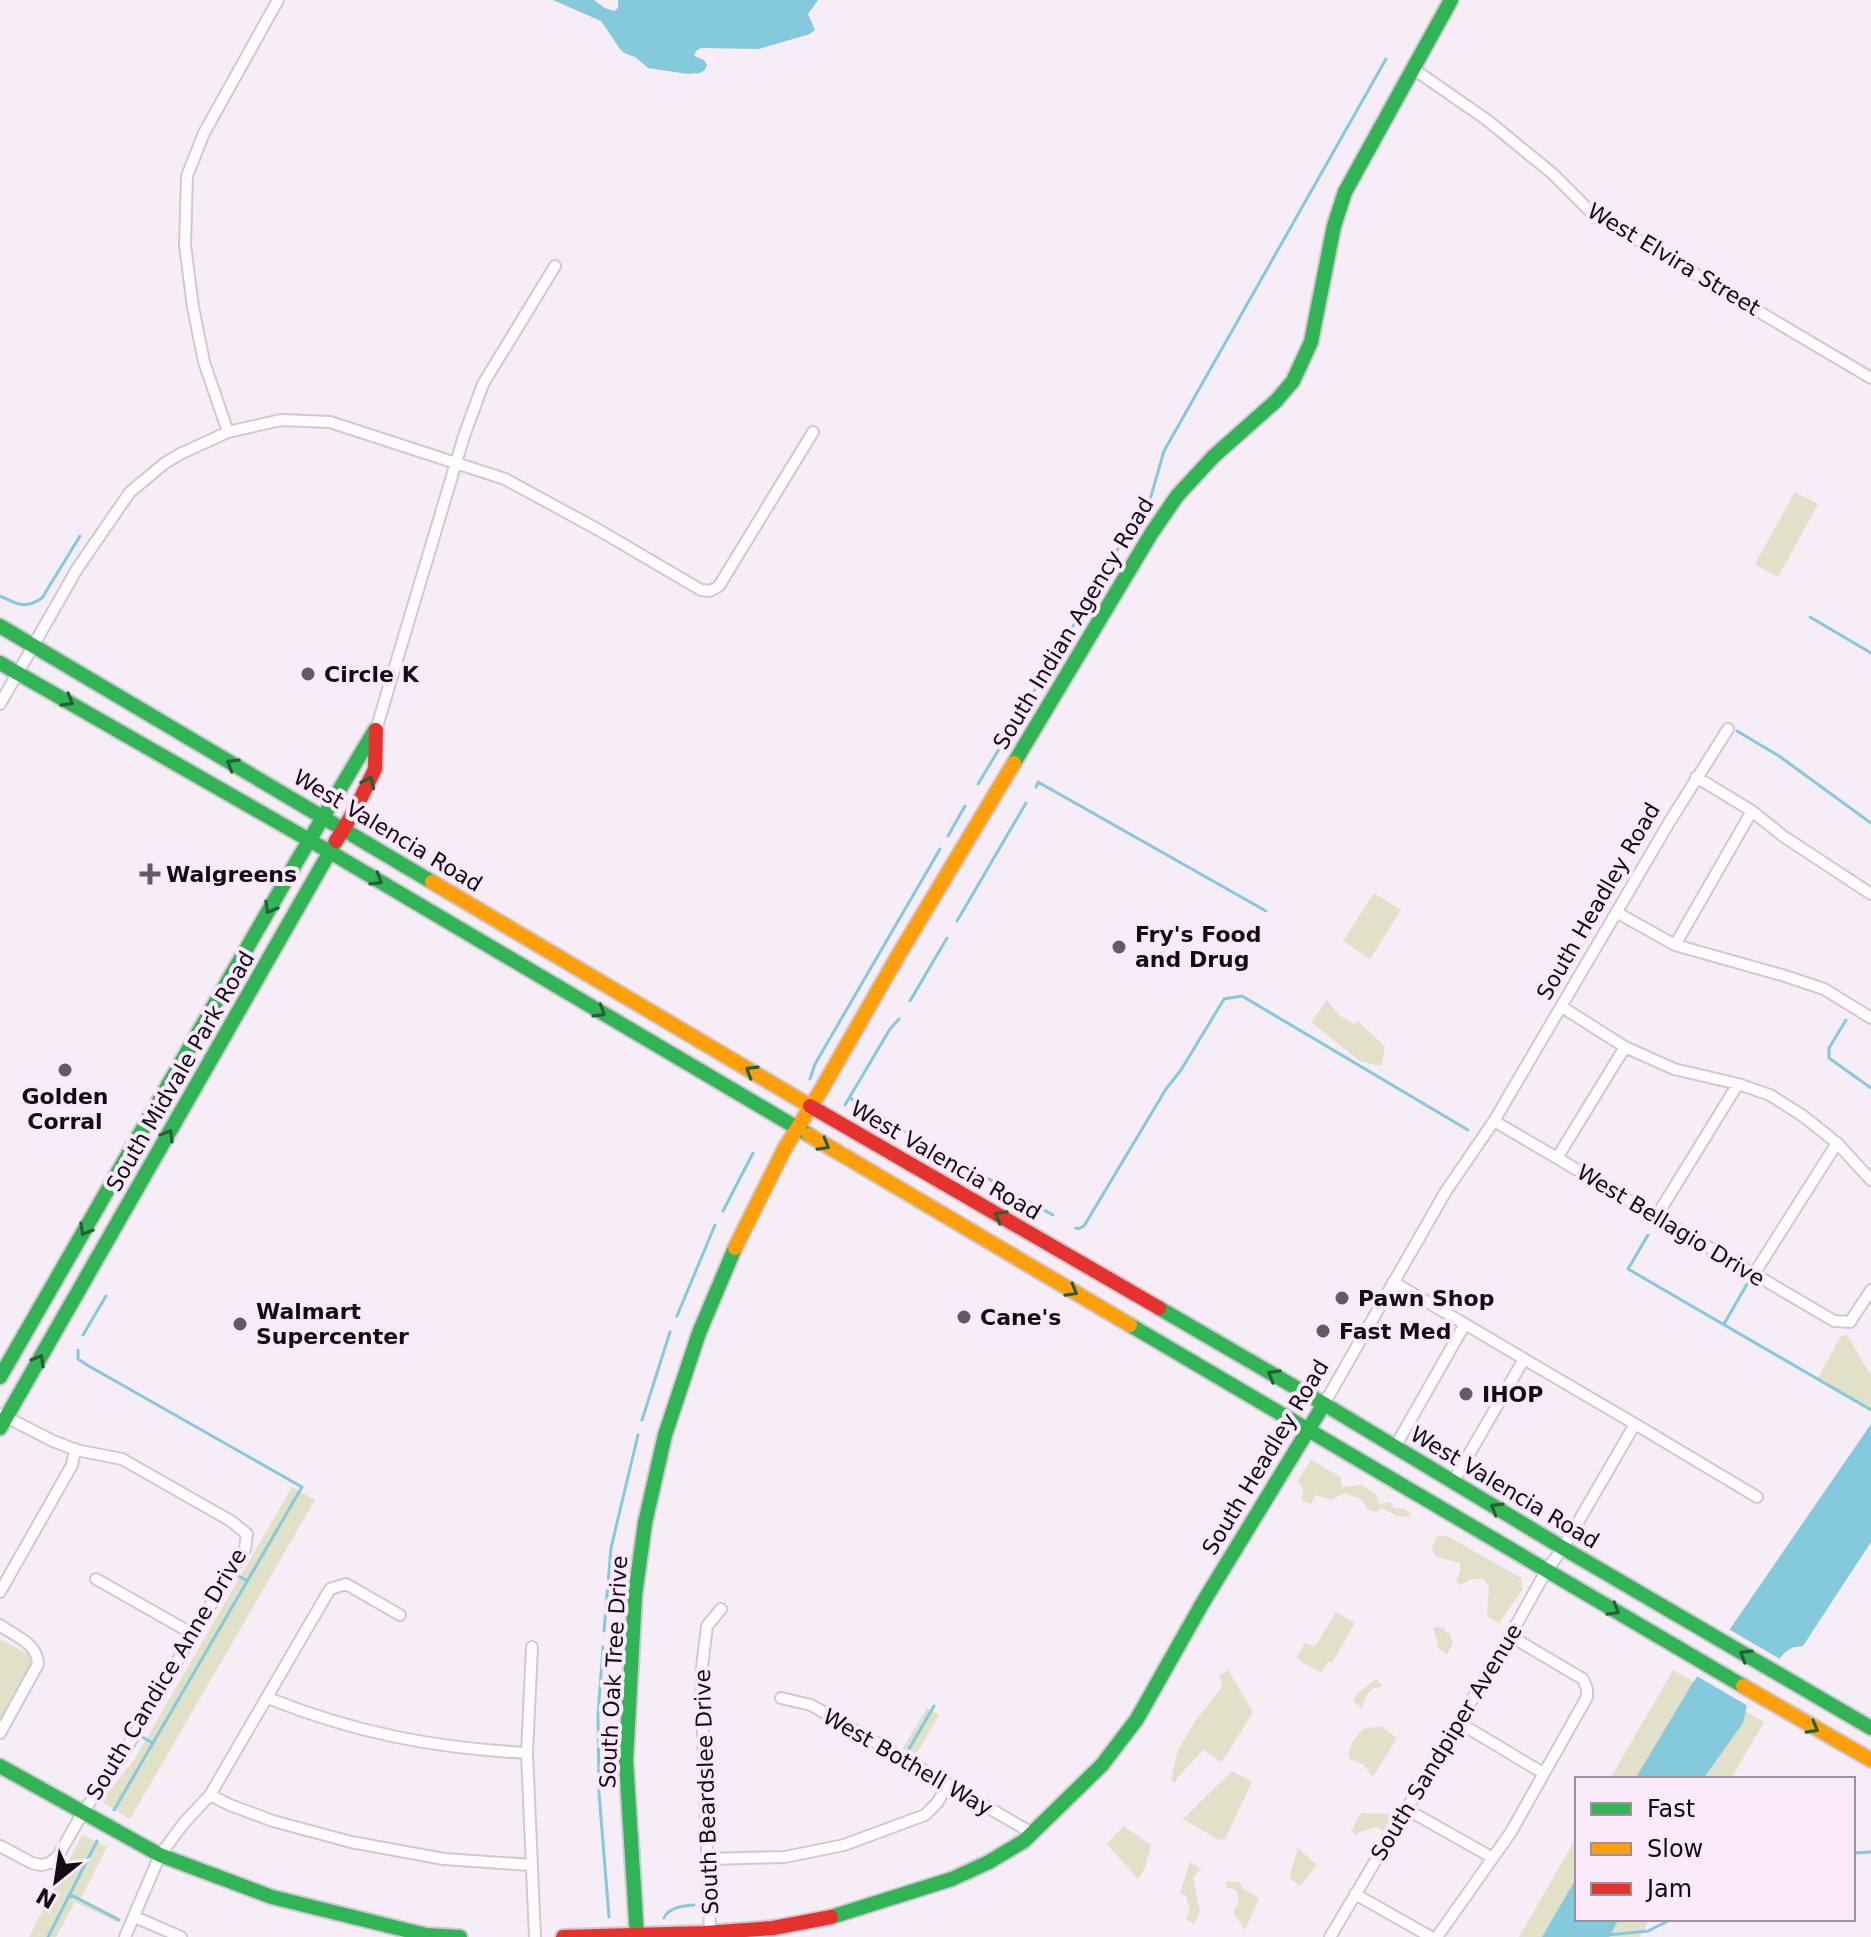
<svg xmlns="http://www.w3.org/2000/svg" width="1871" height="1937" font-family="'DejaVu Sans',sans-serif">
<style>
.green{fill:#e1e0c8}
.water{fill:#85c9dc}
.pier{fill:#f6edf7}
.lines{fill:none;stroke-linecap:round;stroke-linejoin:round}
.stream{stroke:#85c9dc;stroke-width:3}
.street-casing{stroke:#d1c8d2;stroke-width:14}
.fast-casing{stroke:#d1c8d2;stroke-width:18}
.slow-casing{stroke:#d1c8d2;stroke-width:18}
.jam-casing{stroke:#d1c8d2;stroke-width:18}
.street{stroke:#fefcfe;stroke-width:10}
.fast{stroke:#30b455;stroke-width:14}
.slow{stroke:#ff9f0a;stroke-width:14}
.jam{stroke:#e5322d;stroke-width:14}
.oneway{stroke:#226035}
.poi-dot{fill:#635a64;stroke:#f9e9fb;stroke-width:3}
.labels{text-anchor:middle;stroke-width:8;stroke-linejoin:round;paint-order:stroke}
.street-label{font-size:22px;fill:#140b15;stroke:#f9e9fb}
.poi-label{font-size:22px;font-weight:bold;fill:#140b15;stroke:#f9e9fb;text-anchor:start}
</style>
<rect width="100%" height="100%" fill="#f6edf7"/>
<path class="green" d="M 1795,492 L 1818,504 L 1778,577 L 1755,564 Z
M 1374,893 L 1401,910 L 1370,959 L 1343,941 Z
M 1327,1000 L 1339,1015 L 1354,1024 L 1358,1021 L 1385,1047 L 1381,1066 L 1360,1061 L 1311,1022 Z
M 1847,1335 L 1871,1376 L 1871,1409 L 1818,1378 L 1841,1336 Z
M 1311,1460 L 1341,1477 L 1341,1484 L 1343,1487 L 1362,1485 L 1376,1494 L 1379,1504 L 1391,1502 L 1394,1509 L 1402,1508 L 1409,1512 L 1410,1517 L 1397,1516 L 1382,1508 L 1377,1512 L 1368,1510 L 1361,1499 L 1345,1493 L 1331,1500 L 1315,1495 L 1311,1504 L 1302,1501 C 1303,1493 1304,1487 1297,1482 Z
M 292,1487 L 315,1500 L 130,1819 L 101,1801 L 134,1760 Z
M 1438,1535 L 1447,1536 L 1521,1578 L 1522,1590 L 1499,1623 L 1487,1616 L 1489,1586 L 1483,1579 L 1472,1579 L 1460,1585 L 1456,1581 L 1460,1571 L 1460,1563 L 1437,1557 L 1431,1549 Z
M 1336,1612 L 1355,1623 L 1332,1663 L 1328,1662 L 1321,1673 L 1302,1662 L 1297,1657 L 1305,1643 L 1315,1647 Z
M 1435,1627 L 1444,1628 L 1445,1632 L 1450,1634 L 1453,1643 L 1447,1655 L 1437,1647 L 1438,1644 L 1433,1628 Z
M 0,1639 L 35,1658 L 0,1720 Z
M 1228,1670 L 1253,1712 L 1222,1762 L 1203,1750 L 1178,1777 L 1175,1783 L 1171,1780 L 1178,1750 L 1196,1720 L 1223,1686 L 1219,1676 Z
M 1673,1670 L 1764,1722 L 1731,1779 L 1610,1779 Z
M 1376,1679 L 1382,1685 L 1381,1687 C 1369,1686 1365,1698 1362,1708 L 1353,1701 L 1358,1693 Z
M 927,1708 L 939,1715 L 916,1755 L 903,1748 Z
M 1381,1726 L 1397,1738 L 1373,1777 L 1363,1764 L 1350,1759 L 1348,1755 L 1353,1741 L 1363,1729 Z
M 1232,1771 L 1252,1782 L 1225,1839 L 1219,1840 L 1183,1819 Z
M 1361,1813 L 1393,1814 L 1383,1831 L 1377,1827 L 1360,1832 L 1356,1835 L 1351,1831 Z
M 1124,1826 L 1151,1845 L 1145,1868 L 1138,1879 L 1107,1844 Z
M 82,1835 L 107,1847 L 81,1898 L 122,1919 L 117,1922 L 75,1902 L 56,1937 L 29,1937 Z
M 1577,1836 L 1577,1919 L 1650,1919 L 1640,1937 L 1519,1937 Z
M 1298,1848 L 1317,1865 L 1300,1886 L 1289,1878 Z
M 1190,1862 L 1201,1869 L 1193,1877 L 1200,1912 L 1194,1924 L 1186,1919 L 1190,1911 L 1186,1895 L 1180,1894 Z
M 1226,1882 L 1239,1882 L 1242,1888 L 1259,1898 L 1245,1930 L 1233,1912 C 1239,1905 1240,1899 1236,1890 L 1227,1888 Z"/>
<path class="water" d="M 553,0 L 594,0 L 605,8 L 614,11 L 618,8 L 618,0 L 818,0 L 808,14 L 815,30 L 810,34 L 759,49 L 701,48 L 696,51 L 694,56 L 704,60 L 707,65 L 705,70 L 700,73 L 688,74 L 648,68 L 635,57 L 624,53 L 620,49 L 601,21 Z
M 1871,1424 L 1871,1542 L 1803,1646 C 1792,1647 1787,1649 1780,1658 L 1747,1705 L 1743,1723 L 1703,1779 L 1635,1779 L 1692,1684 Z
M 1577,1877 L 1577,1919 L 1619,1919 L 1609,1937 L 1542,1937 Z"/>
<path class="pier" d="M 1725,1627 L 1780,1659 L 1748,1706 L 1695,1675 Z"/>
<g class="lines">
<path class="stream" d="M 1137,517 L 1147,510 L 1164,451 L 1386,59
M 1093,592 L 1127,533
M 0,596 C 18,604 24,610 42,598 L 80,536
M 1810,617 L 1871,653
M 1737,731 L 1779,756 L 1871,823
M 978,784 L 1084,608
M 1036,787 L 1038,782 L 1266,911
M 948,836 L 965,806
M 957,921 L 1026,803
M 910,1001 L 947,938
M 1846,1020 L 1829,1048 L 1829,1058 L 1871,1088
M 810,1079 L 815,1064 L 940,849
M 850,1098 L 927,1145
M 845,1105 L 890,1029 L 899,1019
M 946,1155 L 1053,1215
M 723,1211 L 753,1153
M 1076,1228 L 1078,1229 L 1084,1226 L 1166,1089 L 1181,1070 L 1224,999 L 1242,996 L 1468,1130
M 1648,1235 L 1628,1269 L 1871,1410
M 677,1316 L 715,1225
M 1724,1324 L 1747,1284
M 83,1335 L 106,1296
M 78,1350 L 78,1359 L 87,1365 L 302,1487 L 114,1810
M 642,1420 L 670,1332
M 235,1574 L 247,1581
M 604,1631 L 611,1548 L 638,1435
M 603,1647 L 598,1715 L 599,1793 L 609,1917
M 142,1737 L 153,1743
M 909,1749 L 934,1706
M 1853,1853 L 1871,1852
M 68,1897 L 73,1896 L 119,1920
M 664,1918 C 669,1907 683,1906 694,1905
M 1607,1935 L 1648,1931 L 1672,1919
M 48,1937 L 97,1841"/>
<defs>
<path id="street" d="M 1412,68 L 1487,120 L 1553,174 L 1592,213 L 1871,378
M 228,432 L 204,362 L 193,307 L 185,245 L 187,176 L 204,133 L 278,0
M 0,704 L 77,569 L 130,492 L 165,463 L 180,454 L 228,432 L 281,420 L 330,422 L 505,479 L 597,529 L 701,590 L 710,591 L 719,586 L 813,432
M 376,730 L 464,436 L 483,384 L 555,266
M 1696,777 L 1752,811 L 1783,836 L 1871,894
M 1616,912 L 1675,945 L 1782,975 L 1824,989 L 1871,1018
M 1675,945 L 1752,811
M 1562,1007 L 1625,1047 L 1674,1069 L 1738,1084 L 1770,1095 L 1803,1116 L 1837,1143 L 1871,1180
M 1494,1121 L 1834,1321 L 1850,1322 L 1871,1290
M 1557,1158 L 1625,1047
M 1656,1217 L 1738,1084
M 1754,1274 L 1837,1143
M 1393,1282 L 1465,1324 L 1395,1447
M 1324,1404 L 1446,1191 L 1494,1121 L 1670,821 L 1728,729
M 0,1414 L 53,1441 L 76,1450 L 122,1459 L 231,1521 L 247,1534 L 245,1549 L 193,1634 L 122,1756 L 83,1812 L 58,1856 L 50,1863 L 41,1865 L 32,1863 L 0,1846
M 1635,1424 L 1757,1497
M 1453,1482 L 1524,1359 L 1465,1324
M 96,1579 L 193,1634
M 0,1592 L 72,1465 L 75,1449
M 0,1625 C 15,1637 37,1642 38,1664 L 0,1733
M 532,1647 L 527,1753 L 535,1937
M 268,1698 C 355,1733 434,1748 527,1753
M 781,1698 L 811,1705 L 1032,1833
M 1458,1722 L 1543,1773
M 210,1795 L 230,1805 L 273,1821 L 351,1842 L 444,1859 L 532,1865
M 1406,1809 L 1493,1858
M 707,1859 L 785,1857 L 844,1845 L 925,1815 L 937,1803 L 948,1785
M 1355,1894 L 1431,1937
M 135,1917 L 181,1937
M 710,1932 L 701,1675 L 707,1626 L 721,1609
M 125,1937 L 160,1855 L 184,1823 L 210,1795 L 330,1589 L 346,1584 L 400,1615
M 1330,1937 L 1510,1636 L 1546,1571 L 1563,1548 L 1635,1424 L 1524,1359
M 1437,1937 L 1511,1832 L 1587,1697 L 1587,1689 L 1583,1679 L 1510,1636"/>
<path id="fast" d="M 0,626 L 432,882
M 0,663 L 330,852 L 809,1135
M 1014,763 L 1151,534 L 1177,496 L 1214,456 L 1276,401 L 1293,381 L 1311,342 L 1334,226 L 1345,192 L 1451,0
M 1159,1308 L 1324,1404 L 1563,1548 L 1871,1728
M 1130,1325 L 1743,1686
M 0,1377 L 297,861 L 375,730
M 0,1428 L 336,841
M 0,1766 L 160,1855 L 272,1897 L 426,1935 L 460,1937
M 831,1917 L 952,1879 L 989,1862 L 1024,1841 L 1102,1765 L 1137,1719 L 1202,1604 L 1324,1404
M 637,1937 L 626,1760 L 635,1595 L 645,1523 L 665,1435 L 699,1333 L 735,1248"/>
<path id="slow" d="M 432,882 L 810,1106
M 809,1135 L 1130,1325
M 735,1248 L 785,1148 L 820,1092 L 898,956 L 1014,763
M 1743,1686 L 1871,1760"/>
<path id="jam" d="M 336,841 L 355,810 L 375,769 L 376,730
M 810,1106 L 1159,1308
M 563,1937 L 704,1933 L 773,1928 L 831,1917"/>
</defs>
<use href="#street" class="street-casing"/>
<use href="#fast" class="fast-casing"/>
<use href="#slow" class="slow-casing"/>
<use href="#jam" class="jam-casing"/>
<use href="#street" class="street"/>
<use href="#fast" class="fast"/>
<use href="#slow" class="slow"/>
<use href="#jam" class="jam"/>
</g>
<defs><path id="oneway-chevron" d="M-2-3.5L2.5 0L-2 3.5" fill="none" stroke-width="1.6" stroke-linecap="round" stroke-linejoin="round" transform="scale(2)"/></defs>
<g class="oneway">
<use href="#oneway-chevron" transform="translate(68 701) rotate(30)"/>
<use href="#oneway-chevron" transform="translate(232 764) rotate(-149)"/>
<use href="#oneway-chevron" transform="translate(369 782) rotate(-64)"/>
<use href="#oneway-chevron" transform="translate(377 880) rotate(31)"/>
<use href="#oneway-chevron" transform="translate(270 908) rotate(120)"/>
<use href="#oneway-chevron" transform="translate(600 1012) rotate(31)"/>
<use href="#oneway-chevron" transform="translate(751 1071) rotate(-149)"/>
<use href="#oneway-chevron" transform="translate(168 1135) rotate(-60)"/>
<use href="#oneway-chevron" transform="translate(824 1145) rotate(30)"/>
<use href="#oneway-chevron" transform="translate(1000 1216) rotate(-150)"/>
<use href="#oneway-chevron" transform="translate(85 1230) rotate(120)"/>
<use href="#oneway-chevron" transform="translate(1072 1291) rotate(30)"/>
<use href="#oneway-chevron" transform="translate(39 1360) rotate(-60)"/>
<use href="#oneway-chevron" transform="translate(1273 1375) rotate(-150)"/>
<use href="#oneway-chevron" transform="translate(1496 1508) rotate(-149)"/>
<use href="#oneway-chevron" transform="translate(1614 1610) rotate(30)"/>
<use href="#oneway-chevron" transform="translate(1745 1655) rotate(-149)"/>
<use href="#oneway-chevron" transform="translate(1813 1728) rotate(29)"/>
</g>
<g class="poi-dot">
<circle cx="308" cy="674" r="8"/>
<path d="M146 862h8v8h8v8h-8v8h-8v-8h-8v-8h8z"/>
<circle cx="1119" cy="947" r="8"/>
<circle cx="65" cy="1070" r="8"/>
<circle cx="1342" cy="1298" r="8"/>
<circle cx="964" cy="1317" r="8"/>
<circle cx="240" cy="1324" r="8"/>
<circle cx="1323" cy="1331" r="8"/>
<circle cx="1466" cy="1394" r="8"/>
</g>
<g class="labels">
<g class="street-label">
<text transform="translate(1674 259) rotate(31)" y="8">West Elvira Street</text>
<text transform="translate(1073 623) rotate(-59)" y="8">South Indian Agency Road</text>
<text transform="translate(388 830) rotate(31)" y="8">West Valencia Road</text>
<text transform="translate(1598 901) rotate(-60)" y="8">South Headley Road</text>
<text transform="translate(180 1071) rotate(-60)" y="8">South Midvale Park Road</text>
<text transform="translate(946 1160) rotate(30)" y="8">West Valencia Road</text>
<text transform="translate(1671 1225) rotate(31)" y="8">West Bellagio Drive</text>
<text transform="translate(1265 1457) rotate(-59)" y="8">South Headley Road</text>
<text transform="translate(1505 1487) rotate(31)" y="8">West Valencia Road</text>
<text transform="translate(613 1672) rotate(-87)" y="8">South Oak Tree Drive</text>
<text transform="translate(166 1674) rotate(-59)" y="8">South Candice Anne Drive</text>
<text transform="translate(1446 1742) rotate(-59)" y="8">South Sandpiper Avenue</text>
<text transform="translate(908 1762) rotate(30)" y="8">West Bothell Way</text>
<text transform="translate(706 1792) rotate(-92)" y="8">South Beardslee Drive</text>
</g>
<g class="poi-label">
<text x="324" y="682">Circle K</text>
<text x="166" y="882">Walgreens</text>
<text x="1135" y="942">Fry's Food<tspan x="1135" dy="25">and Drug</tspan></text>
<text x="65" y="1104" text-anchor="middle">Golden<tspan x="65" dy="25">Corral</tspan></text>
<text x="1358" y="1306">Pawn Shop</text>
<text x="256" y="1319">Walmart<tspan x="256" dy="25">Supercenter</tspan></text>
<text x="980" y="1325">Cane's</text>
<text x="1339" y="1339">Fast Med</text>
<text x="1482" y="1402">IHOP</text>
</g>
</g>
<rect x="1575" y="1777" width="280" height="144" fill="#f9e9fb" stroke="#9d909f" stroke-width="2"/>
<rect x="1591" y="1803" width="40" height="12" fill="#30b455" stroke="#9d909f" stroke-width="2"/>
<text x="1647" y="1817" font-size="24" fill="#140b15">Fast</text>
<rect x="1591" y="1843" width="40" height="12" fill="#ff9f0a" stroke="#9d909f" stroke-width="2"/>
<text x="1647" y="1857" font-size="24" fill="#140b15">Slow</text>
<rect x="1591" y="1883" width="40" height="12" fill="#e5322d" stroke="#9d909f" stroke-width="2"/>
<text x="1647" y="1897" font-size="24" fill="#140b15">Jam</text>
<g transform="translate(56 1881) rotate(210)" stroke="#f9e9fb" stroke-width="6" paint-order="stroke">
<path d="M0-6L14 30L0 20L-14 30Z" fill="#140b15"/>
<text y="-12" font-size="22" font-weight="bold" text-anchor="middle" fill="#140b15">N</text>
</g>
</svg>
